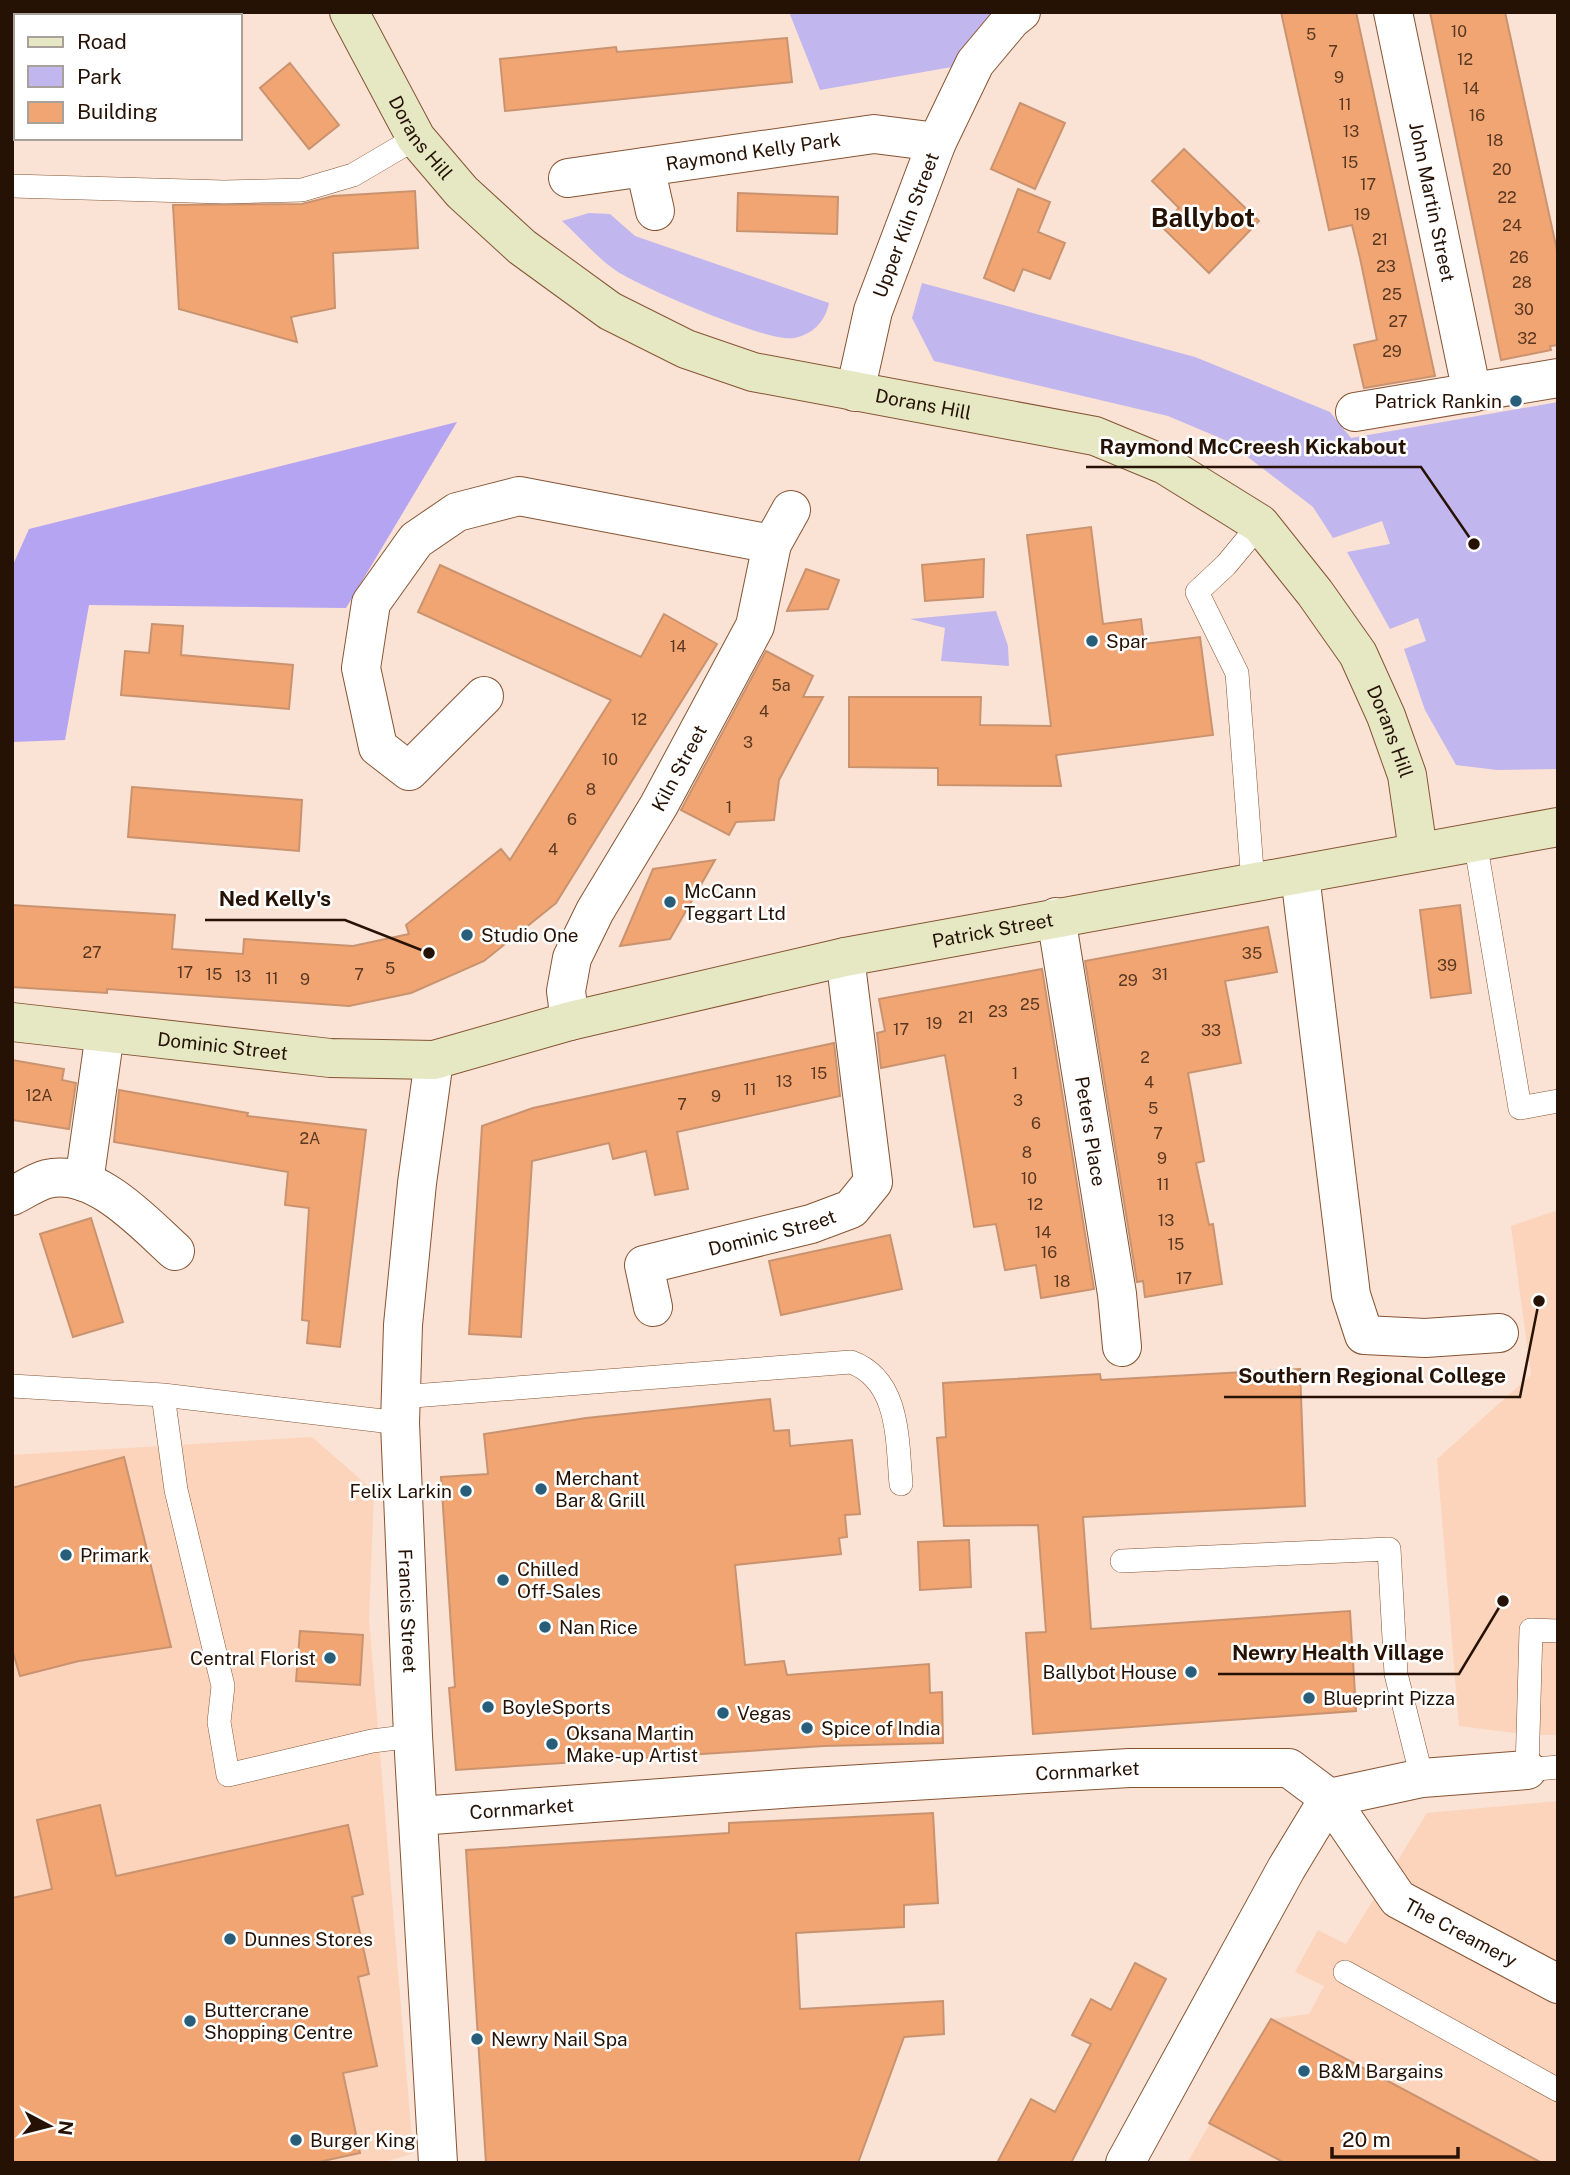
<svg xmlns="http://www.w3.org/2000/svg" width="1570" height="2175" font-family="'Public Sans',sans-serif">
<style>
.built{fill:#fcd4bc}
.green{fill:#c2b6ee}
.forest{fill:#b5a4f2}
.building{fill:#f1a573;stroke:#ca9370;stroke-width:2}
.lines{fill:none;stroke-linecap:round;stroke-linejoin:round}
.lane-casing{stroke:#865433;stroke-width:24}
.street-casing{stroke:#865433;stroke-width:40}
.secondary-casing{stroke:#865433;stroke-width:40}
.lane{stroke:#fff;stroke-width:23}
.street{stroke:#fff;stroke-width:38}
.secondary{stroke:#e6e8c4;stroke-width:38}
.poi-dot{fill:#295e7a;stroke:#fff;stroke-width:2.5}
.labels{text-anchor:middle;stroke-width:5;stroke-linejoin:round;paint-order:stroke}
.number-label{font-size:16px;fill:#593720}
.street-label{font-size:19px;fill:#261204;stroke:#fff}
.poi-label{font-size:19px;fill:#261204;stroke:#fff;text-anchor:start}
.district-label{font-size:26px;font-weight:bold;fill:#261204;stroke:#fff}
.leader{fill:none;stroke:#261204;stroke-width:2.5}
.callout-dot{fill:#261204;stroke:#fff;stroke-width:2.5}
.callout-label{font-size:21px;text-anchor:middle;font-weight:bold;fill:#261204;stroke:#fff;stroke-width:5;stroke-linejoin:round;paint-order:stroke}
</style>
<rect width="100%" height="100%" fill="#fae2d4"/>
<path class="built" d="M 1558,1210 L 1558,1735 L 1530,1735 L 1459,1726 L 1437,1459 L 1531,1375 L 1511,1226 Z
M 312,1437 L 374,1491 L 369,1619 L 413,2153 L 383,2163 L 12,2163 L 12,1455 Z
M 1558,1801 L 1558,2163 L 1187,2163 L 1271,2019 L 1309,2014 L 1324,1986 L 1295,1972 L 1318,1930 L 1346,1944 L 1427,1813 Z"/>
<path class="green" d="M 789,12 L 1021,12 L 975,63 L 820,90 Z
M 589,213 L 610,214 L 635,236 L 829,303 C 825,322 813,334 794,338 C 768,343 644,288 618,272 C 598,259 580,237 562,221 Z
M 922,283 L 1195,357 L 1330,412 L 1351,438 L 1558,402 L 1558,769 L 1497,770 L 1456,765 L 1425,710 L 1404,649 L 1426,641 L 1418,618 L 1390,629 L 1347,552 L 1390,544 L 1382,521 L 1333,538 L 1313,507 L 1227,441 L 1168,416 L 934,361 L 912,318 Z
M 996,611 L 1008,646 L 1009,666 L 941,661 L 945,628 L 910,619 Z"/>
<path class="forest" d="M 457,422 L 346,608 L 89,605 L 65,740 L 12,742 L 12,567 L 29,529 Z"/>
<path class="building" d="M 1281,12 L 1356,12 L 1435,376 L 1364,388 L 1354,345 L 1377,340 L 1360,258 L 1352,225 L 1329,230 Z
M 1430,12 L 1505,12 L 1558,255 L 1558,345 L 1550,346 L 1551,350 L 1501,360 Z
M 787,38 L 792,82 L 505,111 L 500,59 L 616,47 L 617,52 Z
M 290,63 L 339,125 L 309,149 L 260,88 Z
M 1020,103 L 1065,123 L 1035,189 L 991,169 Z
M 1184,149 L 1259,221 L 1209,273 L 1161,226 L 1179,208 L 1152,181 Z
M 1018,189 L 1050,202 L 1038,232 L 1065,243 L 1050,279 L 1023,269 L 1014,291 L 984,278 Z
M 415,191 L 418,248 L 333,253 L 335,308 L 291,317 L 297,342 L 179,309 L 173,205 L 302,204 L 333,196 Z
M 738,193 L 838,197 L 837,234 L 737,231 Z
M 1091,527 L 1103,624 L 1141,619 L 1144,644 L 1200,637 L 1213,735 L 1056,755 L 1061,786 L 938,785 L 938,768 L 849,767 L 849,697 L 981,697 L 980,725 L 1051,726 L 1027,535 Z
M 984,559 L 983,597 L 925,601 L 922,565 Z
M 440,565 L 641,657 L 664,614 L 717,644 L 556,903 L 484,961 L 411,993 L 349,1006 L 107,989 L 107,993 L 12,987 L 12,905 L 175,915 L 172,949 L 243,954 L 244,939 L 353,946 L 409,934 L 406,925 L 501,849 L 510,860 L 611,700 L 418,612 Z
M 806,569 L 839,580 L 828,609 L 787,611 Z
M 152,624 L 183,626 L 181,655 L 293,665 L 289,709 L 121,695 L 125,651 L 149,653 Z
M 766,651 L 813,676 L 803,697 L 823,697 L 779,780 L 774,820 L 736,822 L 729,835 L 681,810 Z
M 132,787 L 302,800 L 299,851 L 128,837 Z
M 715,860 L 670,939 L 620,946 L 653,869 Z
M 1460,905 L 1471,993 L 1431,998 L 1420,910 Z
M 1268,927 L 1277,972 L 1225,981 L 1241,1063 L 1188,1073 L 1204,1161 L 1196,1163 L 1209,1225 L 1213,1224 L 1222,1284 L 1145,1297 L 1143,1281 L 1137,1282 L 1085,961 Z
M 1042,969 L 1094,1289 L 1041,1298 L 1036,1265 L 1005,1270 L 996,1224 L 974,1227 L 945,1055 L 881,1068 L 877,1033 L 885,1031 L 879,999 Z
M 834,1043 L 840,1096 L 677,1132 L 688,1189 L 655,1195 L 646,1151 L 613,1159 L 609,1143 L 532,1161 L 521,1337 L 469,1334 L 482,1126 L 533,1108 Z
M 12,1060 L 64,1069 L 62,1080 L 76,1083 L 69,1129 L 12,1120 Z
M 119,1090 L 248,1113 L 247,1116 L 366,1130 L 340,1347 L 307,1343 L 309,1321 L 302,1320 L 309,1208 L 285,1205 L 288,1172 L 114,1142 Z
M 91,1218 L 123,1322 L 73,1337 L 40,1234 Z
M 890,1235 L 902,1289 L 781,1315 L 769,1261 Z
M 1300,1369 L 1305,1506 L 1083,1517 L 1091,1629 L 1350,1611 L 1356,1711 L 1033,1734 L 1026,1633 L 1046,1632 L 1038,1525 L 944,1526 L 937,1438 L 946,1437 L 943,1383 L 1100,1374 L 1101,1380 Z
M 770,1399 L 774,1431 L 789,1430 L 790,1446 L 852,1440 L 860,1514 L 845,1515 L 847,1537 L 839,1538 L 841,1554 L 735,1565 L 745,1665 L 784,1661 L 787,1675 L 929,1664 L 930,1693 L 942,1692 L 943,1743 L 824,1746 L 456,1770 L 449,1688 L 455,1687 L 441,1477 L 488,1474 L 484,1434 L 586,1418 Z
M 124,1457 L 171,1647 L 79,1661 L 20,1676 L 12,1649 L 12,1488 Z
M 969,1540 L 971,1587 L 920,1590 L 918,1542 Z
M 300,1631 L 363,1635 L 360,1685 L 296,1681 Z
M 100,1805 L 116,1876 L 348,1825 L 363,1894 L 352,1897 L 369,1974 L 358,1977 L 377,2066 L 343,2073 L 360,2153 L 314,2163 L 12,2163 L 12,1898 L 52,1889 L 37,1820 Z
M 933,1813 L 938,1903 L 904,1905 L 904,1927 L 796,1933 L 800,2009 L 943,2001 L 944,2034 L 904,2037 L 858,2163 L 486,2163 L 466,1850 L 729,1833 L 729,1823 Z
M 1135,1963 L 1166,1979 L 1071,2163 L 997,2163 L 1031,2099 L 1055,2112 L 1091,2044 L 1072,2035 L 1091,1999 L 1111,2010 Z
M 1271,2019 L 1542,2163 L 1285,2163 L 1209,2123 Z"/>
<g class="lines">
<defs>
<path id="lane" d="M 12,186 L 224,192 L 302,190 L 353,175 L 416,138
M 1475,841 L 1520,1108 L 1558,1101
M 1253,883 L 1237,673 L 1197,592 L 1226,565 L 1260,524
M 12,1386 L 163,1395 L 400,1423
M 163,1395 L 176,1490 L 223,1686 L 219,1722 L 228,1775 L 372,1741 L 413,1736
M 400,1397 L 851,1362 C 900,1380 897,1440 901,1484
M 1122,1561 L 1389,1549 L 1396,1674 L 1422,1778
M 1558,1631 L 1531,1630 L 1527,1770 L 1558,1767
M 1345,1972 L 1558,2090"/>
<g id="street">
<path id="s1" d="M 1393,12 L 1472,393"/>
<path d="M 645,167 L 655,211"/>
<path id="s2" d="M 568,178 L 874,134 L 937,142"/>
<path id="s3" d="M 855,392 L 873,311 L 937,142 L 975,63 L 1011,20 L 1021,12"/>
<path d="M 1355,412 L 1558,378"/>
<path d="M 484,696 L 409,771 L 378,747 L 361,668 L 371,603 L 416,540 L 457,512 L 519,496 L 772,544"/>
<path d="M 1300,875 L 1351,1295 L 1364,1335 L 1425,1338 L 1499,1333"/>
<path id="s4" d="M 1056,917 L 1117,1294 L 1122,1347"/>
<path id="s5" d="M 570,1021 L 566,991 L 572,958 L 595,911 L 659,805 L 755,626 L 772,544 L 791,510"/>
<path id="s6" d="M 434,1060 L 417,1183 L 403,1325 L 400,1423 L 413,1736 L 438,2163"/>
<path d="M 84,1182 L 105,1033"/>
<path d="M 12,1196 C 23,1191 35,1182 47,1179 C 95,1168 143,1222 175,1251"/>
<path id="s7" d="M 653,1307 L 644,1265 L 811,1224 L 851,1209 L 873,1182 L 845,957"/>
<path id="s8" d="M 1527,1770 L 1422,1778 L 1329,1798 L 1398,1899 L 1558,1984"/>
<path id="s9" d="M 419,1816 L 795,1788 L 1129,1768 L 1289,1768 L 1329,1798 L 1286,1869 L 1125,2163"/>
</g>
<g id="secondary">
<path id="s10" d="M 349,12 L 416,138 L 462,192 L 522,247 L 610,311 L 686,349 L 753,372 L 1095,436 L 1165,465 L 1260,524 L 1315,593 L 1358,654 L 1386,716 L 1407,775 L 1418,851"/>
<path id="s11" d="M 12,1022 L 330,1058 L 434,1060 L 570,1021 L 845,957 L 1558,827"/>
</g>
</defs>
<use href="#lane" class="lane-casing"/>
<use href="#street" class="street-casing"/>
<use href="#secondary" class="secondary-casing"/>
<use href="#lane" class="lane"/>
<use href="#street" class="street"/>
<use href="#secondary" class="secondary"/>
</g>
<g class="poi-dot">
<circle cx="1516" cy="401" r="7"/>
<circle cx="1092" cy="641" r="7"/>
<circle cx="670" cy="902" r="7"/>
<circle cx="467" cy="935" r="7"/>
<circle cx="541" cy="1489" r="7"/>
<circle cx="466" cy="1491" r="7"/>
<circle cx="66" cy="1555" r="7"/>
<circle cx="503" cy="1580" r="7"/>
<circle cx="545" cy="1627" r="7"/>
<circle cx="330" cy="1658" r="7"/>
<circle cx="1191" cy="1672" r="7"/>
<circle cx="1309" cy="1698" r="7"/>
<circle cx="488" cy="1707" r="7"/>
<circle cx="723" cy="1713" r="7"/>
<circle cx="807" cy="1728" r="7"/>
<circle cx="552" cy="1744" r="7"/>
<circle cx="230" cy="1939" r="7"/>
<circle cx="190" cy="2021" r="7"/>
<circle cx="477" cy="2039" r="7"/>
<circle cx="1304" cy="2071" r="7"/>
<circle cx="296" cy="2140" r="7"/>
</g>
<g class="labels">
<g class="number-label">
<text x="1459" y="37">10</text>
<text x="1311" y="40">5</text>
<text x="1333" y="57">7</text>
<text x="1465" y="65">12</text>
<text x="1339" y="83">9</text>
<text x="1471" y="94">14</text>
<text x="1345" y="110">11</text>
<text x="1477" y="121">16</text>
<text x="1351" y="137">13</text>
<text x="1495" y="146">18</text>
<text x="1350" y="168">15</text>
<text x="1502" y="175">20</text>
<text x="1368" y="190">17</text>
<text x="1507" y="203">22</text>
<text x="1362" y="220">19</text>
<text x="1512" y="231">24</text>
<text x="1380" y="245">21</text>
<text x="1519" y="263">26</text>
<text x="1386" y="272">23</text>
<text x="1522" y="288">28</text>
<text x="1392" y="300">25</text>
<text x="1524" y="315">30</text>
<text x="1398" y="327">27</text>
<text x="1527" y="344">32</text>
<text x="1392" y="357">29</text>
<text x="678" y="652">14</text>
<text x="781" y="691">5a</text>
<text x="764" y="717">4</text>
<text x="639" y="725">12</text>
<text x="748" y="748">3</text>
<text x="610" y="765">10</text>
<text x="591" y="795">8</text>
<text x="729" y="813">1</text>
<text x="572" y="825">6</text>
<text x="553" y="855">4</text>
<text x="92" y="958">27</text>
<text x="1252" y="959">35</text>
<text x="1447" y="971">39</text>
<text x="390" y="974">5</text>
<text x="185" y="978">17</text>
<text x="214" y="980">15</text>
<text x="359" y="980">7</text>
<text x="1160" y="980">31</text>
<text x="243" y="982">13</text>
<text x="272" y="984">11</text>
<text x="305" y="985">9</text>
<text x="1128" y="986">29</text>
<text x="1030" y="1010">25</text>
<text x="998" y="1017">23</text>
<text x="966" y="1023">21</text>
<text x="934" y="1029">19</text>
<text x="901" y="1035">17</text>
<text x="1211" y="1036">33</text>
<text x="1145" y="1063">2</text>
<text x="819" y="1079">15</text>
<text x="1015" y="1079">1</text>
<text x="784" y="1087">13</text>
<text x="1149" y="1088">4</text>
<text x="750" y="1095">11</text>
<text x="39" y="1101">12A</text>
<text x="716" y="1102">9</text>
<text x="1018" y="1106">3</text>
<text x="682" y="1110">7</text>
<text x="1153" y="1114">5</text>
<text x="1036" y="1129">6</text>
<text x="1158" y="1139">7</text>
<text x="310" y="1144">2A</text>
<text x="1027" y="1158">8</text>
<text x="1162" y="1164">9</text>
<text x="1029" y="1184">10</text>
<text x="1163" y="1190">11</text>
<text x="1035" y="1210">12</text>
<text x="1166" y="1226">13</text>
<text x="1043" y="1238">14</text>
<text x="1176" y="1250">15</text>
<text x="1049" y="1258">16</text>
<text x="1184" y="1284">17</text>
<text x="1062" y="1287">18</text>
</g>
<g class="street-label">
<text dy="7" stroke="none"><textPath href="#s10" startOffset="145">Dorans Hill</textPath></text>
<text dy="7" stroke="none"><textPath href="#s2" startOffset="187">Raymond Kelly Park</textPath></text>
<text dy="7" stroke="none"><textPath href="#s1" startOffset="194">John Martin Street</textPath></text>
<text dy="7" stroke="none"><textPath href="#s3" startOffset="175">Upper Kiln Street</textPath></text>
<text dy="7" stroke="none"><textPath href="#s10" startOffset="733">Dorans Hill</textPath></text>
<text dy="7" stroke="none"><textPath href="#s10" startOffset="1342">Dorans Hill</textPath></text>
<text dy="7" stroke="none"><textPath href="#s5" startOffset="282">Kiln Street</textPath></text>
<text dy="7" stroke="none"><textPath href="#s11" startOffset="998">Patrick Street</textPath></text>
<text dy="7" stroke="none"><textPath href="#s11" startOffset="212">Dominic Street</textPath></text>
<text dy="7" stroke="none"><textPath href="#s4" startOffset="217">Peters Place</textPath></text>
<text dy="7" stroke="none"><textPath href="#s7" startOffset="175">Dominic Street</textPath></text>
<text dy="7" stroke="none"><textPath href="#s6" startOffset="553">Francis Street</textPath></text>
<text dy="7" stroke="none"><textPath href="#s9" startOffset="670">Cornmarket</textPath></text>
<text dy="7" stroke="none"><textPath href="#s9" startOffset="103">Cornmarket</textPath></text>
<text dy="7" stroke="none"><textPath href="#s8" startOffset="394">The Creamery</textPath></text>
</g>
<g class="poi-label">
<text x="1502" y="408" text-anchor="end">Patrick Rankin</text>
<text x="1106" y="648">Spar</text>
<text x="684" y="898">McCann<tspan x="684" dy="22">Teggart Ltd</tspan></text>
<text x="481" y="942">Studio One</text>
<text x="555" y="1485">Merchant<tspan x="555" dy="22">Bar &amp; Grill</tspan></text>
<text x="452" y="1498" text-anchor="end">Felix Larkin</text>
<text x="80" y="1562">Primark</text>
<text x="517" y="1576">Chilled<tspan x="517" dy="22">Off-Sales</tspan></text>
<text x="559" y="1634">Nan Rice</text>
<text x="316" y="1665" text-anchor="end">Central Florist</text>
<text x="1177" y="1679" text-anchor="end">Ballybot House</text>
<text x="1323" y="1705">Blueprint Pizza</text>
<text x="502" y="1714">BoyleSports</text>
<text x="737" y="1720">Vegas</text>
<text x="821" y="1735">Spice of India</text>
<text x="566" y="1740">Oksana Martin<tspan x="566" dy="22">Make-up Artist</tspan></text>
<text x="244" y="1946">Dunnes Stores</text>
<text x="204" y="2017">Buttercrane<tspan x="204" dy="22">Shopping Centre</tspan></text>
<text x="491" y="2046">Newry Nail Spa</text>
<text x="1318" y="2078">B&amp;M Bargains</text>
<text x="310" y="2147">Burger King</text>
</g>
<g class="district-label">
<text x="1203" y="227">Ballybot</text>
</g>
</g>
<path class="leader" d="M1474 544L1421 467H1086M429 953L345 920H205M1539 1301L1520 1397H1224M1503 1601L1459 1674H1218"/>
<g class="callout-dot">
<circle cx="1474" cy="544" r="7"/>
<circle cx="429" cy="953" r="7"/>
<circle cx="1539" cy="1301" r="7"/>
<circle cx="1503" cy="1601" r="7"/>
</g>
<g class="callout-label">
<text x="1253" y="454">Raymond McCreesh Kickabout</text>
<text x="275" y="906">Ned Kelly's</text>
<text x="1372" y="1383">Southern Regional College</text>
<text x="1338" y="1660">Newry Health Village</text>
</g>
<rect width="1570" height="2175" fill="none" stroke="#261204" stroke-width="28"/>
<rect x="14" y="14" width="228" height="126" fill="#ffffff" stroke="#a8a09b" stroke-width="2"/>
<rect x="28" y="37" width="35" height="10" fill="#e6e8c4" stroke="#a8a09b" stroke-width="2"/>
<text x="77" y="49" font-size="21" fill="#261204">Road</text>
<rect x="28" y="66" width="35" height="21" fill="#c2b6ee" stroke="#a8a09b" stroke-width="2"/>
<text x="77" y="84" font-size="21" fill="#261204">Park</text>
<rect x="28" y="102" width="35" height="21" fill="#f1a573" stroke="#a8a09b" stroke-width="2"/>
<text x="77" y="119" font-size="21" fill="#261204">Building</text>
<g transform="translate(49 2126) rotate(97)" stroke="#ffffff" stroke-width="5" paint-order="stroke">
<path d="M0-5L12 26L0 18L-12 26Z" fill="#261204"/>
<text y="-10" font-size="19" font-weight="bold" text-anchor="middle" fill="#261204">N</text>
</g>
<path d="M1332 2147v10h126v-10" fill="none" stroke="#261204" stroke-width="3.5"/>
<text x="1342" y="2147" font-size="21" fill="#261204" stroke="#ffffff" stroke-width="5" paint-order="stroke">20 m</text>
</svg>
